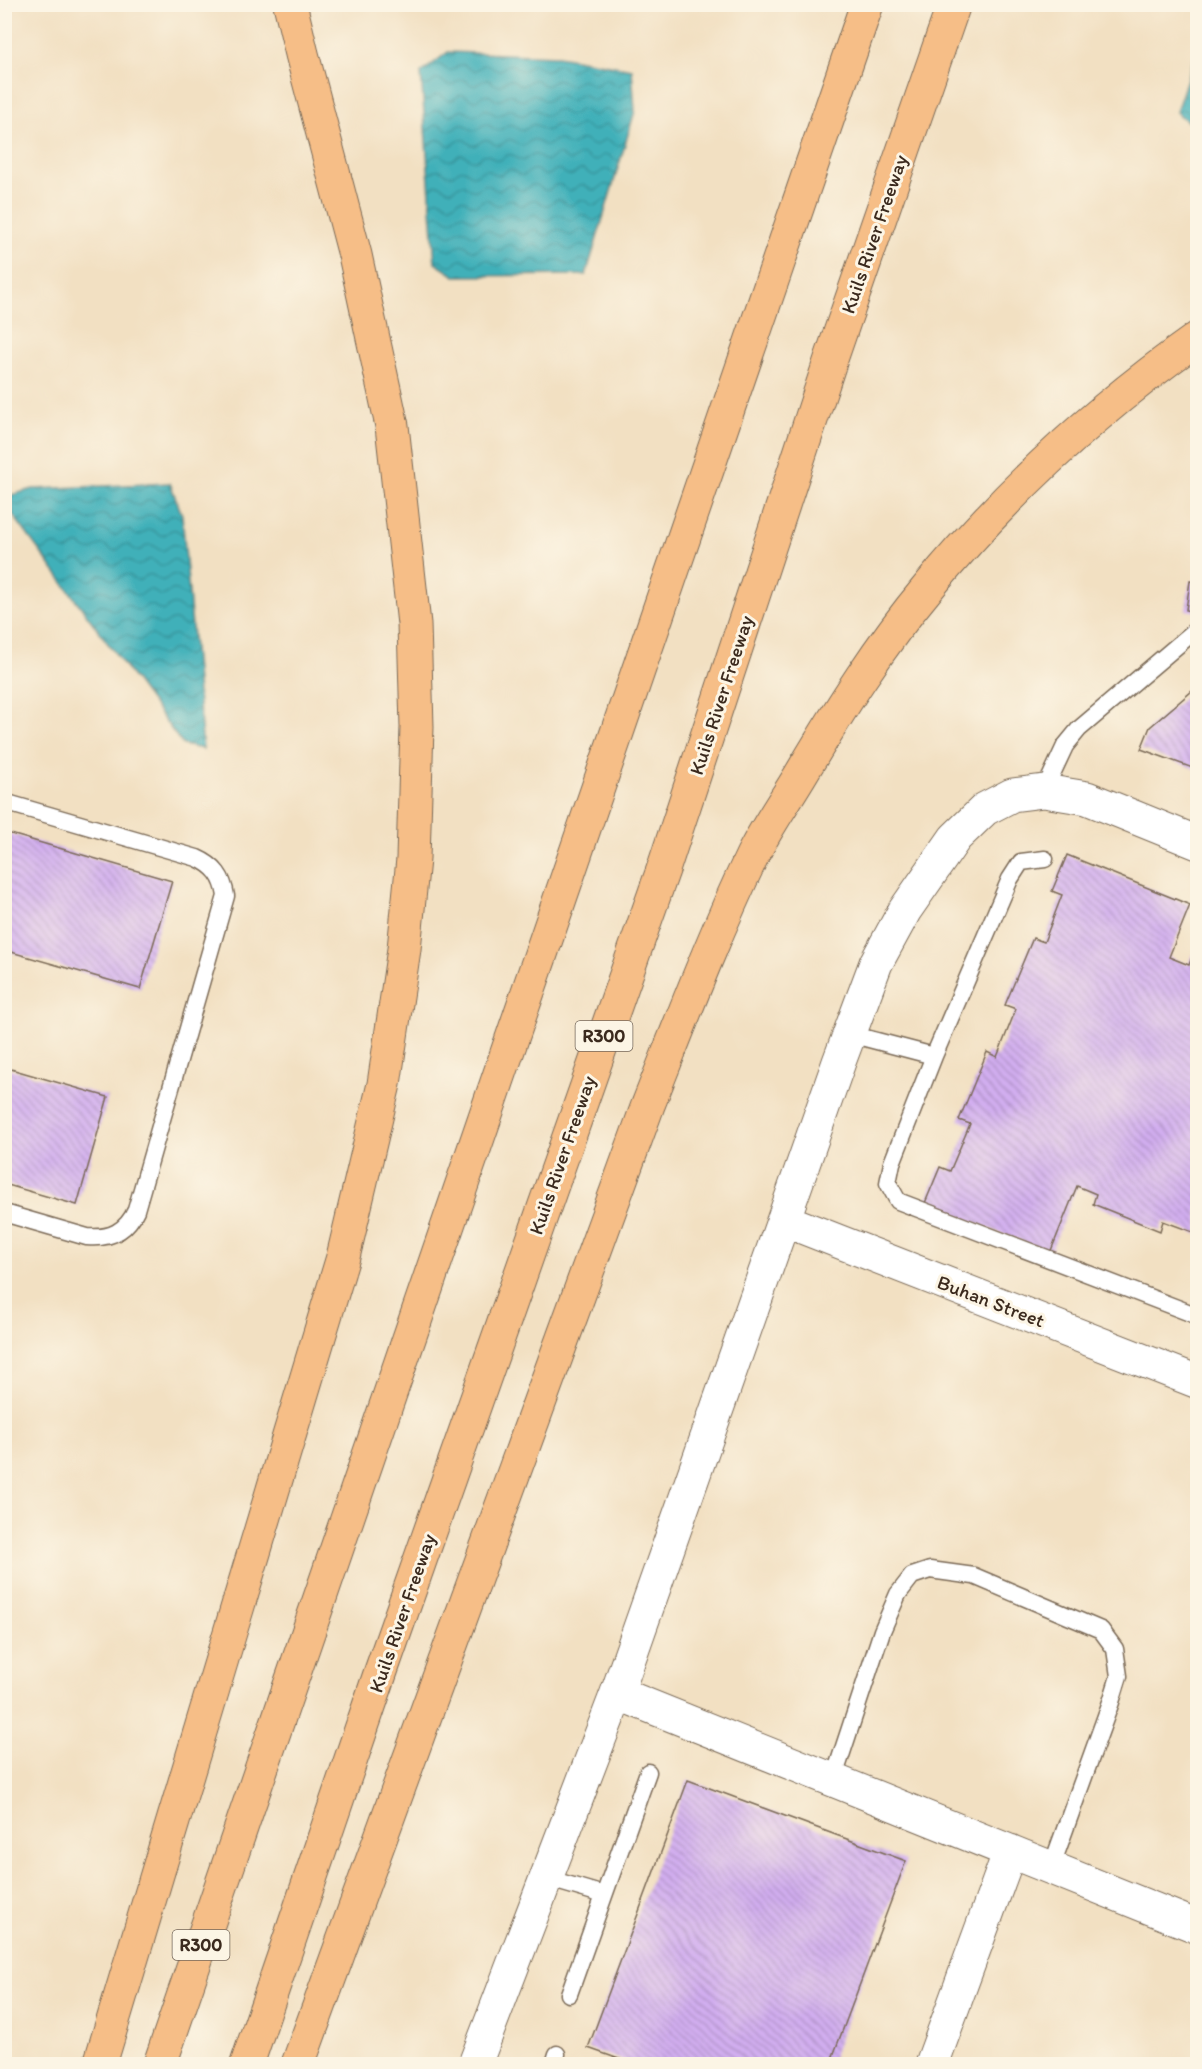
<svg xmlns="http://www.w3.org/2000/svg" width="1202" height="2069" font-family="Itim,sans-serif">
<style>
.water{fill:url(#water-waves);stroke:#3d6d6c;stroke-width:1.5}
.building{fill:url(#building-back-hatch)}
.lines{fill:none;stroke-linecap:round;stroke-linejoin:round}
.service-casing{stroke:#7b6a57;stroke-width:19}
.minor-casing{stroke:#7b6a57;stroke-width:35}
.motorway-casing{stroke:#7b6a57;stroke-width:35}
.service{stroke:#fff;stroke-width:16}
.minor{stroke:#fff;stroke-width:33}
.motorway{stroke:#f6be87;stroke-width:33}
.labels{text-anchor:middle;stroke-width:6;stroke-linejoin:round;paint-order:stroke}
.shield{fill:#fcf5e5;stroke:#75675a;stroke-width:1.5}
.shield-label{font-size:18px;font-weight:bold;fill:#3b2a1e}
.street-label{font-size:20px;fill:#3b2a1e;stroke:#fcf5e5}
</style>
<defs>
<pattern id="water-waves" width="16" height="10" patternUnits="userSpaceOnUse" patternTransform="scale(1.5)"><rect width="16" height="10" fill="#3fb0b9"/><path d="M0 5q4-4 8 0t8 0" fill="none" stroke="#368f96"/></pattern>
<pattern id="building-back-hatch" width="6" height="6" patternUnits="userSpaceOnUse" patternTransform="scale(1.5)"><rect width="6" height="6" fill="#d2aef0"/><path d="M-1 5l2 2M0 0l6 6M5-1l2 2" fill="none" stroke="#ac8ec2"/></pattern>
</defs>
<rect width="100%" height="100%" fill="#fcf5e5"/>
<filter id="ink" filterUnits="userSpaceOnUse"><feTurbulence type="fractalNoise" baseFrequency=".0167" numOctaves="2"/><feDisplacementMap in="SourceGraphic" scale="12" xChannelSelector="R" yChannelSelector="G"/><feConvolveMatrix kernelMatrix="1 2 1 2 8 2 1 2 1" color-interpolation-filters="sRGB"/></filter>
<filter id="wash" filterUnits="userSpaceOnUse"><feTurbulence type="fractalNoise" baseFrequency=".008" numOctaves="4" result="noise"/><feDisplacementMap in="SourceGraphic" scale="24" xChannelSelector="R" yChannelSelector="G"/><feGaussianBlur stdDeviation="1.35" result="paint"/><feColorMatrix in="noise" values="0 0 0 0 0 0 0 0 0 0 0 0 0 0 0 0 0 1.4 0 .05"/><feComposite in="paint" operator="in"/></filter>
<g filter="url(#wash)">
<rect width="100%" height="100%" fill="#f2e0c2"/>
<path class="water" d="M 1197,49 L 1197,129 L 1176,112 Z
M 448,52 L 558,56 L 632,69 L 635,111 L 586,275 L 455,276 L 435,263 L 421,73 Z
M 170,483 L 182,515 L 203,749 L 183,745 L 13,515 L 11,495 L 33,489 Z"/>
<g id="blocks">
<path class="building" d="M 1190,581 L 1198,582 L 1198,612 L 1186,610 Z
M 1198,686 L 1198,770 L 1141,749 L 1150,727 Z
M 4,832 L 172,881 L 140,989 L 4,950 Z
M 1067,855 L 1190,905 L 1169,957 L 1189,965 L 1196,947 L 1198,948 L 1198,1234 L 1163,1221 L 1160,1231 L 1093,1204 L 1096,1194 L 1077,1186 L 1050,1253 L 925,1203 L 940,1167 L 950,1171 L 970,1124 L 959,1120 L 987,1052 L 997,1057 L 1016,1009 L 1005,1005 L 1033,938 L 1044,942 L 1062,895 L 1052,891 Z
M 4,1067 L 108,1097 L 77,1205 L 4,1184 Z
M 688,1780 L 906,1861 L 830,2064 L 633,2064 L 588,2048 Z"/>
</g>
</g>
<g filter="url(#ink)">
<use href="#blocks" fill-opacity="0" stroke="#7b6a57" stroke-width="1.5"/>
<g class="lines">
<defs>
<path id="service" d="M 1044,791 L 1065,746 L 1079,729 L 1198,628
M 4,802 L 197,858 C 215,866 223,877 226,896 L 136,1210 C 126,1232 110,1239 87,1237 L 4,1213
M 850,1034 L 934,1056 L 892,1163 L 888,1183 L 898,1201 L 1198,1316
M 934,1056 L 1010,879 L 1021,862 L 1045,859
M 833,1780 L 882,1631 L 898,1594 L 912,1576 L 930,1570 L 974,1576 L 1101,1630 L 1115,1649 L 1119,1676 L 1111,1702 L 1051,1868
M 546,1878 L 604,1895
M 569,1994 L 648,1772
M 554,2064 L 557,2054"/>
<path id="minor" d="M 784,1220 L 1198,1382
M 617,1693 L 1198,1927
M 475,2064 L 617,1693 L 839,1062 L 876,963 L 905,910 L 955,838 L 985,809 L 1012,795 L 1044,791 L 1087,798 L 1198,843
M 932,2064 L 1010,1851"/>
<path id="motorway" d="M 100,2064 L 343,1257 L 384,1084 L 404,949 L 413,859 L 417,727 L 414,624 L 392,426 L 355,255 L 302,54 L 290,4
M 160,2064 L 867,4
M 247,2064 L 380,1674 L 664,867 L 831,359 L 954,4
M 298,2064 L 648,1105 C 681,1022 713,937 752,856 C 767,826 787,798 804,769 C 841,707 880,645 926,590 C 1004,495 1097,409 1198,338"/>
</defs>
<use href="#service" class="service-casing"/>
<use href="#minor" class="minor-casing"/>
<use href="#motorway" class="motorway-casing"/>
<use href="#service" class="service"/>
<use href="#minor" class="minor"/>
<use href="#motorway" class="motorway"/>
</g>
</g>
<g class="labels">
<g class="shield">
<rect x="575.5" y="1021" width="57" height="30" rx="4.5"/>
<rect x="172.5" y="1930" width="57" height="30" rx="4.5"/>
</g>
<g class="shield-label">
<text x="604" y="1042">R300</text>
<text x="201" y="1951">R300</text>
</g>
<g class="street-label">
<text transform="translate(874 234) rotate(-71)" y="7">Kuils River Freeway</text>
<text transform="translate(721 695) rotate(-72)" y="7">Kuils River Freeway</text>
<text transform="translate(562 1155) rotate(-71)" y="7">Kuils River Freeway</text>
<text transform="translate(991 1301) rotate(21)" y="7">Buhan Street</text>
<text transform="translate(402 1613) rotate(-71)" y="7">Kuils River Freeway</text>
</g>
</g>
<rect width="1202" height="2069" fill="none" stroke="#fcf5e5" stroke-width="24"/>
</svg>
